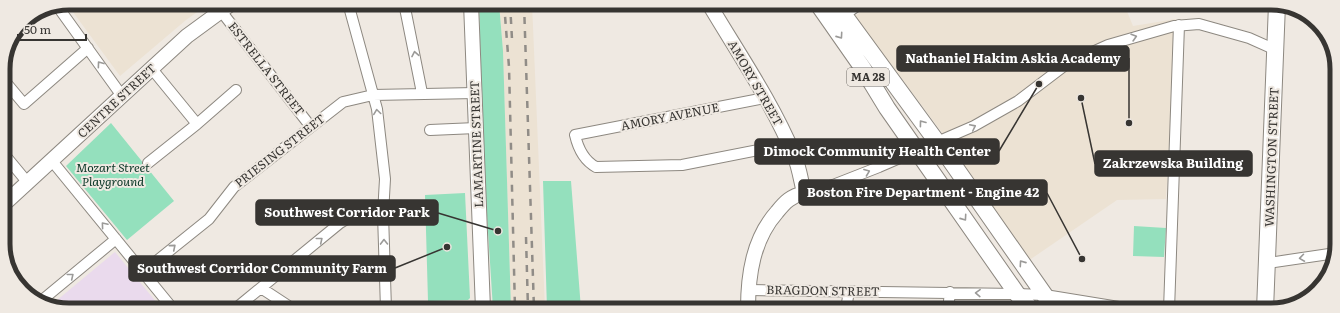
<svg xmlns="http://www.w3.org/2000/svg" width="1340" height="313" font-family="Literata,serif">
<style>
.built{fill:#ece2d3}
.education{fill:#eadaed}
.green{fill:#94e0bd}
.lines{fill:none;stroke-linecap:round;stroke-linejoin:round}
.street-casing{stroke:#8d8880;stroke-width:12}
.secondary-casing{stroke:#8d8880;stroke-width:16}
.primary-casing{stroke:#8d8880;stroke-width:18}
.street{stroke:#fff;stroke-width:10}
.secondary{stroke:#fff;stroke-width:14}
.primary{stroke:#fff;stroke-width:16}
.rail{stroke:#908c87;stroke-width:2.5;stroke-dasharray:7 7;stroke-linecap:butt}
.oneway{stroke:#9b9a98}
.labels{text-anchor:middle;stroke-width:4;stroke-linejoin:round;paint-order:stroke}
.shield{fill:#efe9e2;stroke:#6e6b67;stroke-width:1}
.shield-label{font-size:11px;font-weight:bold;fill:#373532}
.street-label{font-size:12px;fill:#373532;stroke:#efe9e2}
.park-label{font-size:12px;font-style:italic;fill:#0a3626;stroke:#efe9e2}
.rim{fill:none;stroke:#373532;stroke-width:5}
.leader{fill:none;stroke:#373532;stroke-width:1.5}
.callout-dot{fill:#373532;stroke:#efe9e2;stroke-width:1.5}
.callout{fill:#373532;stroke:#373532;stroke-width:1.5}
.callout-label{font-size:13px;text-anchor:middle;font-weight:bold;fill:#fff}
</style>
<rect width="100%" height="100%" fill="#efe9e2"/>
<path class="built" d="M 210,3 L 186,20 L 120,76 L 67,4 Z
M 499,3 L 532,3 L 545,309 L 511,309 L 503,51 Z
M 872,4 L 1124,4 L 1133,26 L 1176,19 L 1166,199 L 1117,200 L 1028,261 L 949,142 L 855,16 Z"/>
<path class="education" d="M 115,252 L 162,309 L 56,309 L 50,306 Z"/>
<path class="green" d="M 479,3 L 499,3 L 503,51 L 511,309 L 493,309 L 483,153 Z
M 111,123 L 174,201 L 127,240 L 66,166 Z
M 543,181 L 571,181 L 581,309 L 547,309 Z
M 465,193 L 470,298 L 468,300 L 428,301 L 425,195 Z
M 1134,226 L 1166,228 L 1164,257 L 1133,256 Z"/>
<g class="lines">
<defs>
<path id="street" d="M 348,3 L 377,109 L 385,179 L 383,214 L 386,309
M 404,3 L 422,93
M 58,7 L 122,96
M 221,11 L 311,127
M 844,15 L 860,4
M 3,79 L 24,104 L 88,48
M 765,98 L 575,135 C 578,148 583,160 596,167 L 682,165 L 789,144
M 197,124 L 236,90
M 430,130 L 476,128
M 4,154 L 28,183
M 52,161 L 173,309
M 148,163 L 197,124 L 152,69
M 804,193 L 833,185 L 879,167 L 974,126 L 1018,101 L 1068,63 L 1108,45 L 1174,26 L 1199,24 L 1249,38 L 1276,50
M 1268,263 L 1336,253
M 143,272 L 209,219 L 234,187 L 343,102 L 373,95 L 475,93
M 261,288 L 293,309
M 748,290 L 1017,294 L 1045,295 L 1137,310
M 41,301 L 116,239
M 235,309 L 340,223 C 355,214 367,214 383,214
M 446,309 L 483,308
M 846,309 L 849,291
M 948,310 L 950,292
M 1169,310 L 1179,25"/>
<path id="secondary" d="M 471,3 L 483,309
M 709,4 C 738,53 772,102 794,155 C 799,166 801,181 804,193 C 791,196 785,202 777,212 C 753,239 748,275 748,309
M 4,204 L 187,36 L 232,3"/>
<path id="primary" d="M 818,4 L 862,67 L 887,108 L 1017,294 L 1032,310
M 836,4 L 948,157 L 1055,310
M 1265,310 L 1277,4"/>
</defs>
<use href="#street" class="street-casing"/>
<use href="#secondary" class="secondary-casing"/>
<use href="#primary" class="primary-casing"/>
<use href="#street" class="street"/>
<use href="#secondary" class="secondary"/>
<use href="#primary" class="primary"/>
<path class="rail" d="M 504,3 L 509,67 L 515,309
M 510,3 L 512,39
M 524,3 L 534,309
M 526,237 L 528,309"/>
</g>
<defs><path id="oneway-chevron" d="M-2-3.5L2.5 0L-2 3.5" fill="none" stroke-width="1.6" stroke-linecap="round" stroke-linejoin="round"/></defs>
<g class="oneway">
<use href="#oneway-chevron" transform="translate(840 36) rotate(55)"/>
<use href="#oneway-chevron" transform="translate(1134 37) rotate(-16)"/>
<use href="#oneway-chevron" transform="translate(415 54) rotate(-101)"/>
<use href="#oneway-chevron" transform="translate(100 64) rotate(-126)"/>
<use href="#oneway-chevron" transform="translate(377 112) rotate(-98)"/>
<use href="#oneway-chevron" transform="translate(922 123) rotate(-127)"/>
<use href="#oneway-chevron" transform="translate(973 127) rotate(-26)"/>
<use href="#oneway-chevron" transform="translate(867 172) rotate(-21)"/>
<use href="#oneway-chevron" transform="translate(964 218) rotate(55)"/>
<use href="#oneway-chevron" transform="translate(104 225) rotate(-130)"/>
<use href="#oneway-chevron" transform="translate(320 240) rotate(-39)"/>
<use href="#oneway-chevron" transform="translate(384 242) rotate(-91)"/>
<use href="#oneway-chevron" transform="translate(173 247) rotate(-40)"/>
<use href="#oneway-chevron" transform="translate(1302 258) rotate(172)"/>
<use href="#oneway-chevron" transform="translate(1022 263) rotate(-125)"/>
<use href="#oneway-chevron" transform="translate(71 276) rotate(-39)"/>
<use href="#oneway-chevron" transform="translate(978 293) rotate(-178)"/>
</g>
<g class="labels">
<rect class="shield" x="847" y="68" width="42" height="18" rx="3"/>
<g class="shield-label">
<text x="868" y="81">MA 28</text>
</g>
<g class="street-label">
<text transform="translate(266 69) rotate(52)" y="4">ESTRELLA STREET</text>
<text transform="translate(755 83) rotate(60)" y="4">AMORY STREET</text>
<text transform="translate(117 101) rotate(-43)" y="4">CENTRE STREET</text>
<text transform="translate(670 117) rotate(-11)" y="4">AMORY AVENUE</text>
<text transform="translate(477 144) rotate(-92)" y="4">LAMARTINE STREET</text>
<text transform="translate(280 151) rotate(-38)" y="4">PRIESING STREET</text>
<text transform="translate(1272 157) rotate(-88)" y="4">WASHINGTON STREET</text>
<text transform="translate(823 291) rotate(1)" y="4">BRAGDON STREET</text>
</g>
<g class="park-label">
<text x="113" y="172">Mozart Street<tspan x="113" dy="14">Playground</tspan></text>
</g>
</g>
<path d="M0 0H1340V313H0ZM69 10H1271A59 59 0 0 1 1330 69V244A59 59 0 0 1 1271 303H69A59 59 0 0 1 10 244V69A59 59 0 0 1 69 10Z" fill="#efe9e2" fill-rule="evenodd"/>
<path class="rim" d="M69 10H1271A59 59 0 0 1 1330 69V244A59 59 0 0 1 1271 303H69A59 59 0 0 1 10 244V69A59 59 0 0 1 69 10Z"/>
<path class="leader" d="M1129 123L1129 58M1039 84L999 151M1081 98L1095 164M1082 259L1047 193M498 231L438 213M447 247L395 268"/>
<g class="callout-dot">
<circle cx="1129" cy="123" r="4"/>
<circle cx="1039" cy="84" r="4"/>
<circle cx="1081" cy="98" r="4"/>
<circle cx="1082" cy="259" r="4"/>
<circle cx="498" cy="231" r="4"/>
<circle cx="447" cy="247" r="4"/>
</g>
<g class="callout">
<rect x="897" y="46" width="232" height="25" rx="4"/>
<rect x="755" y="139" width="244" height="25" rx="4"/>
<rect x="1095" y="151" width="157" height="25" rx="4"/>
<rect x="799" y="180" width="248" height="25" rx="4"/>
<rect x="256" y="200" width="182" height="25" rx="4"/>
<rect x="129" y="256" width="266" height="25" rx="4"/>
</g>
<g class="callout-label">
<text x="1013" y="63">Nathaniel Hakim Askia Academy</text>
<text x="877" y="156">Dimock Community Health Center</text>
<text x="1173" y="168">Zakrzewska Building</text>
<text x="923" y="197">Boston Fire Department - Engine 42</text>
<text x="347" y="217">Southwest Corridor Park</text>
<text x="262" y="273">Southwest Corridor Community Farm</text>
</g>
<path d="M18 34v6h68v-6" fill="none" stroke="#373532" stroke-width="2"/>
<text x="24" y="34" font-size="12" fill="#373532" stroke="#efe9e2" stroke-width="3" paint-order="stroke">50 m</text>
</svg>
